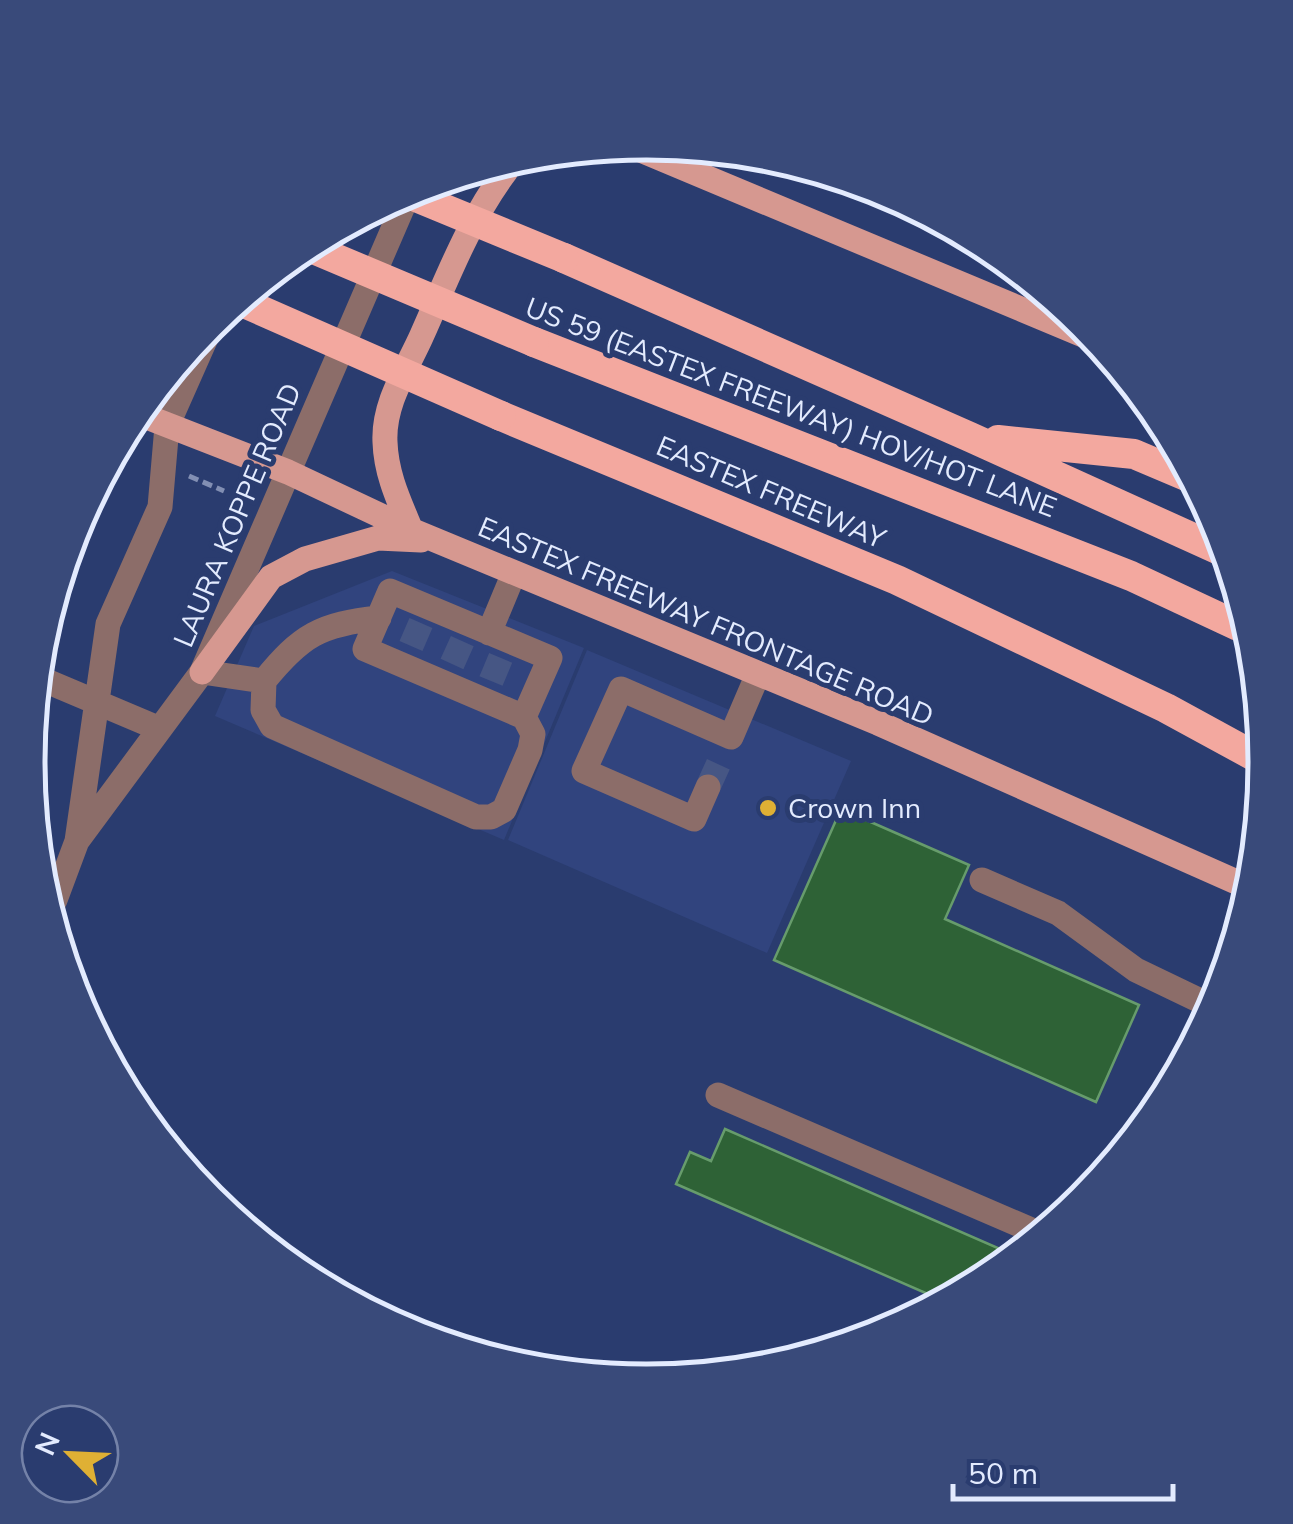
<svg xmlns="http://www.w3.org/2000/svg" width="1293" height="1524" font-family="Mulish,sans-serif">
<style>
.built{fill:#31447e}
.building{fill:#2e6236;stroke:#679c6c;stroke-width:2.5}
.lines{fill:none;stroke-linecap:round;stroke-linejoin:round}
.minor-tunnel{stroke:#465684;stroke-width:25;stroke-dasharray:25 12;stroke-linecap:butt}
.path{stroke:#828fb3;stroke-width:5;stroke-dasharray:10 5;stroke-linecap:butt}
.minor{stroke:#8c6d69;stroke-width:25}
.major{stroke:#d69890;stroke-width:25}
.highway{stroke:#f3a89f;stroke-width:30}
.highway-bridge{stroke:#f3a89f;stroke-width:30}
.poi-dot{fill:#dfb034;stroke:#2a3c6f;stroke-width:4}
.labels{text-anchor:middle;stroke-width:10;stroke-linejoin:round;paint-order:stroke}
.street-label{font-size:28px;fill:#e3ebfe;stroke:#2a3c6f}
.poi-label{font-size:28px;fill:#e3ebfe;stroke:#2a3c6f;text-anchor:start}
.rim{fill:none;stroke:#e3ebfe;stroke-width:5}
</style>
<rect width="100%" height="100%" fill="#2a3c6f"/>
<path class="built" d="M 392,571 L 584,648 L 504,840 L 215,716 L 254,626 Z
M 587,650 L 851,761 L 767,953 L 508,840 Z"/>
<path class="building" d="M 841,809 L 969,865 L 945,919 L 1139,1005 L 1096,1102 L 774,960 Z
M 725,1129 L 1007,1252 L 937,1298 L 676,1184 L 690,1152 L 711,1161 Z"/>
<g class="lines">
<path class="minor-tunnel" d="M 411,646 L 424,616
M 452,664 L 466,633
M 491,681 L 504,650
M 708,787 L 723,754"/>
<path class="path" d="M 189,476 L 224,491"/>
<path class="minor" d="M 489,633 L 514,573
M 202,672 L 264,681 L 263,710 L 272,726 L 476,817 L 491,817 L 504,810 L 530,750 L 533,734 L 524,717 L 365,649 L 390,591 L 550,658 L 524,717
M 44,680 L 160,729
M 264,681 C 301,635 321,624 379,618
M 708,787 L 694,819 L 584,771 L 621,689 L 731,737 L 758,674
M 77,841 L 202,672 L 410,190
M 982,880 L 1058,913 L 1136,970 L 1213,1007
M 55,900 L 77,841 L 108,624 L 160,507 L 167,426 L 214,320
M 718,1095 L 1036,1232"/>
<path class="major" d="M 631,146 L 1095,340
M 147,417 L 288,472 L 411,530 L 878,723 L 1241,884
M 411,530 C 399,501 386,474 385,442 C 383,403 407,369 422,335 C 447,279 469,220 506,171
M 202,672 L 271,577 L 305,559 L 378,538 L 421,540"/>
<path class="highway" d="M 564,258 L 970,437 L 1224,552
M 534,342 L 1131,576 L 1238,626
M 501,416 L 897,580 L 1166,708 L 1265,762
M 998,440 L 1134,454 L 1186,476"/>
<path class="highway-bridge" d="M 406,193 L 564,258
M 318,251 L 534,342
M 242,302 L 501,416"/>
</g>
<circle class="poi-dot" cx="768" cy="808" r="10"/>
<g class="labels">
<g class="street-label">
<text transform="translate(791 407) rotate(21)" y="10">US 59 (EASTEX FREEWAY) HOV/HOT LANE</text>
<text transform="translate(771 492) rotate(23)" y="10">EASTEX FREEWAY</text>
<text transform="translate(237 515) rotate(-67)" y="10">LAURA KOPPE ROAD</text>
<text transform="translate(706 621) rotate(23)" y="10">EASTEX FREEWAY FRONTAGE ROAD</text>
</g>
<g class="poi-label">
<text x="788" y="818">Crown Inn</text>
</g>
</g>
<path d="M0 0H1293V1524H0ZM646 160H647A601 601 0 0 1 1248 761V763A601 601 0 0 1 647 1364H646A601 601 0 0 1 45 763V761A601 601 0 0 1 646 160Z" fill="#394a7a" fill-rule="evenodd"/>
<path class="rim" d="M646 160H647A601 601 0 0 1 1248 761V763A601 601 0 0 1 647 1364H646A601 601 0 0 1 45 763V761A601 601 0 0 1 646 160Z"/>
<g transform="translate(70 1454) rotate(294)"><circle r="48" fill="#2a3c6f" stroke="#7482a8" stroke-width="2.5"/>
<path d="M0-8L18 38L0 25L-18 38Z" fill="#dfb034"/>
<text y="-15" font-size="28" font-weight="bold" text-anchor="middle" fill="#e3ebfe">N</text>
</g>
<path d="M953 1484v15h220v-15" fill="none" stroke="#e3ebfe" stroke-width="5"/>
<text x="968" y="1484" font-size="30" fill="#e3ebfe" stroke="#2a3c6f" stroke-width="8" paint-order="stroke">50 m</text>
</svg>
